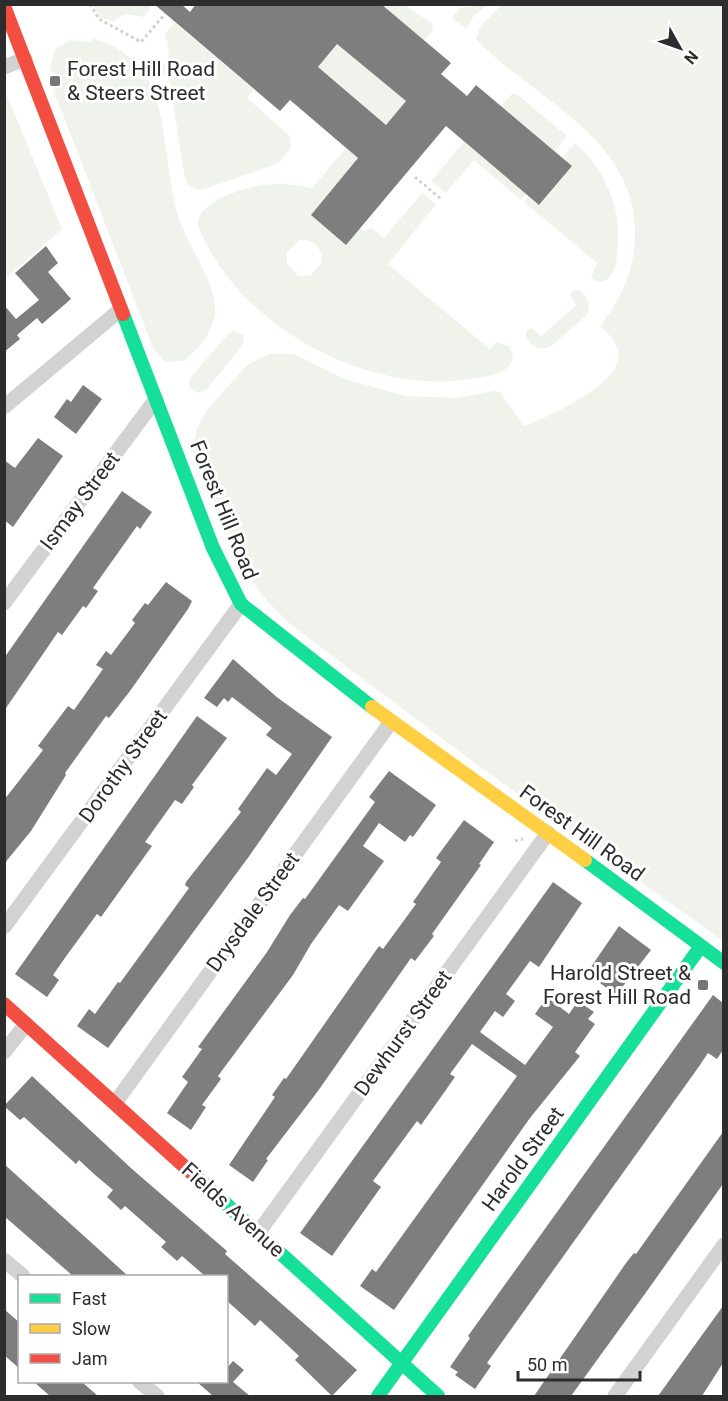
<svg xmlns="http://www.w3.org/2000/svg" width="728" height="1401" font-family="Roboto,sans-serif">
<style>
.green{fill:#f0f3eb;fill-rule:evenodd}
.building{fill:#7e7e7e;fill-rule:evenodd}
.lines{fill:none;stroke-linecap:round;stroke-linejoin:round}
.path{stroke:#d2d2d2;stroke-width:3;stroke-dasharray:3 3;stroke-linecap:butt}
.street{stroke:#d2d2d2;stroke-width:15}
.fast{stroke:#16e098;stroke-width:14}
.slow{stroke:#ffcf43;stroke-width:14}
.jam{stroke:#f24e42;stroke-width:14}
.poi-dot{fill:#767676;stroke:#fff;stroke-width:2}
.labels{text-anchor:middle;stroke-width:6;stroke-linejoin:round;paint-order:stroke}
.poi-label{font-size:21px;fill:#2d2d2d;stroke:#fff;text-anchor:start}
.street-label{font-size:21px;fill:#2d2d2d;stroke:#fff}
</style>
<rect width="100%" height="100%" fill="#fff"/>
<path class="green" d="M 148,4 L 151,7 L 144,17 L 125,14 L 112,22 L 100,17 L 93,5 Z
M 503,4 L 723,5 L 723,941 L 472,761 L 290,624 L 267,601 L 243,569 L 193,452 L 196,431 L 206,411 L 247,365 L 269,354 L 294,354 L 345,379 L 406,396 L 456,398 L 494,391 L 500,392 L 524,426 C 548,417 611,388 618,361 C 622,347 609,334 600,326 C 623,297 636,266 635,229 C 632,134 532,99 476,39 L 481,25 Z
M 381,5 L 404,5 L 432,23 L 434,28 L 424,41 Z
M 487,5 L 473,17 L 466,29 L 452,18 L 460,8 Z
M 175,23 L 254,89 L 247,98 L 290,136 L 291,147 L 281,161 L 272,166 L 204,189 C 194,191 188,187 185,178 L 171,91 L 174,89 L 161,69 C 170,57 171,47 164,34 Z
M 93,38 C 116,45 137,59 149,81 C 167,113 166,177 178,215 C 187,246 217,283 215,312 C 214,330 198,351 183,361 L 165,362 L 153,348 L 53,89 L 60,87 L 50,68 L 55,50 L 70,40 L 91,42 Z
M 337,44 L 406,101 L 386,125 L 318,67 Z
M 5,94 L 9,100 L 62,229 L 5,279 Z
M 512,94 L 518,95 L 567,136 L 555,151 L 501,106 Z
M 464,142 L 526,194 L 521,200 L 474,160 L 446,193 L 431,181 Z
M 575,143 C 608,173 623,211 617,255 C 616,267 614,277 602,282 L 594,280 L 591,276 L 597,263 L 524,202 L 529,197 L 540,205 L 572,166 L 563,157 Z
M 346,148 L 358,158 L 311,215 L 346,244 L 360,228 L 364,231 L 372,228 L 384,238 L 422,193 L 436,204 L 388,264 L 490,349 L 497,342 L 509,346 L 513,357 C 509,375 491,375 476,378 C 370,398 238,327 198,226 C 195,200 254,184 274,184 C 287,183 300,186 312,188 ZM 300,240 C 314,239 322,247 322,262 L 311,275 L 299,276 L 287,264 L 287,252 Z
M 573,290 L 579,290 C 588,297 592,305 587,315 L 550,347 C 537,351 526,345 526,331 L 532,328 L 541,336 L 572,309 L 576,305 L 570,296 Z
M 234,330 L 244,336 L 243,345 L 207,389 L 199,393 L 193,391 L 189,385 L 190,378 L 228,334 Z"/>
<path class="building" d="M 154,4 L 181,4 L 190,12 L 196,4 L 381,4 L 451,63 L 441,74 L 467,96 L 476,85 L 572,166 L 539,205 L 446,126 L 346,245 L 311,215 L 358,158 L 290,100 L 280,111 ZM 337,44 L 406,101 L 386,125 L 318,67 Z
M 46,246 L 58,263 L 48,272 L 71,299 L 42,324 L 37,318 L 17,335 L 20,339 L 4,352 L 4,305 L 16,319 L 39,300 L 15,273 Z
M 83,385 L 102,399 L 76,434 L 54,417 L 67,399 L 71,402 Z
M 38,438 L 63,456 L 13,527 L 4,520 L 4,460 L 15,468 Z
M 122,491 L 152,512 L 140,529 L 137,526 L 93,588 L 98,591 L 86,608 L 83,606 L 62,635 L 58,632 L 4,711 L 4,658 Z
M 166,582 L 192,601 L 188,609 L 130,691 L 109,718 L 106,716 L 65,773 L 66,775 L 31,831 L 4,864 L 4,800 L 43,750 L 38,746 L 68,706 L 74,710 L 103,669 L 96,665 L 106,651 L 111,655 L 135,623 L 132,620 L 145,603 L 148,605 Z
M 233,659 L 278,698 L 332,737 L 250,855 L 108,1048 L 77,1026 L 89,1009 L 95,1014 L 118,982 L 120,983 L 189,888 L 185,885 L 186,882 L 241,812 L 238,809 L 267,768 L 276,775 L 292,754 L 266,735 L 272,728 L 232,697 L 228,702 L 224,698 L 217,707 L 204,698 Z
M 197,716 L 227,738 L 192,785 L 194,787 L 182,804 L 175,800 L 145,842 L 152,846 L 101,917 L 97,914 L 67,955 L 53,975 L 59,980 L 47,997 L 15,974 Z
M 389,771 L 436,805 L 413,837 L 410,835 L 405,842 L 379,823 L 363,846 L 384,861 L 348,911 L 339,905 L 311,944 L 293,975 L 218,1076 L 221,1079 L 202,1105 L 206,1107 L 191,1130 L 167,1113 L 188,1082 L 182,1077 L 202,1049 L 198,1047 L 267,952 L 290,915 L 303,898 L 305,899 L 375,802 L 369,797 Z
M 464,820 L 494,842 L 479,864 L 481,865 L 432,934 L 434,936 L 415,961 L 411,958 L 318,1091 L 266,1159 L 268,1160 L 253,1182 L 229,1165 L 275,1097 L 272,1095 L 284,1078 L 286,1079 L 379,946 L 383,949 L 416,904 L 413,902 L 441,862 L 436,858 Z
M 553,882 L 582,903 L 539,967 L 530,961 L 506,994 L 515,1001 L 503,1017 L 495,1011 L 480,1032 L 525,1065 L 553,1027 L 535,1014 L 547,997 L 569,1014 L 578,1001 L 594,1012 L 588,1019 L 595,1024 L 575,1052 L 580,1056 L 530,1118 L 394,1310 L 360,1286 L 372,1269 L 376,1272 L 517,1076 L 472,1044 L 450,1074 L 455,1077 L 443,1094 L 421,1125 L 417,1121 L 373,1181 L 381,1187 L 332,1256 L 300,1233 Z
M 619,926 L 651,950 L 616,995 L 600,983 L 604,978 L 591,967 Z
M 713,995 L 723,1003 L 723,1050 L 717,1059 L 708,1053 L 700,1065 L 487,1363 L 491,1366 L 475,1389 L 455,1375 L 458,1372 L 450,1367 L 470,1338 L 468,1336 Z
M 32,1076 L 132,1169 L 227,1251 L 225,1254 L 357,1370 L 332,1396 L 295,1360 L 299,1356 L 282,1340 L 260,1320 L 255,1326 L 226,1300 L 226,1276 L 205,1276 L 182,1256 L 177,1261 L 161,1247 L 166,1242 L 125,1206 L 121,1210 L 107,1197 L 113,1190 L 94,1174 L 79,1160 L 76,1164 L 24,1117 L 20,1120 L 4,1106 Z
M 723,1132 L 723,1184 L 647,1291 L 571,1396 L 534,1396 L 626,1263 L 634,1253 L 636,1254 Z
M 4,1164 L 94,1245 L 128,1276 L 73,1276 L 4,1216 Z
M 723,1306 L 723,1363 L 702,1396 L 658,1396 Z
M 4,1309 L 20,1323 L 20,1369 L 4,1355 Z
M 233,1361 L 244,1370 L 233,1382 L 250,1396 L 213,1396 L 197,1382 L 226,1382 L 226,1369 Z
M 34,1382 L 82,1382 L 98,1396 L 50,1396 Z"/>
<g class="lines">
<path class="path" d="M 90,4 L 99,19 L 141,42 L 165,14
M 415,177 L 441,199
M 515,841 L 523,839"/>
<path class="street" d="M 4,67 L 25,59
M 4,407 L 120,310
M 4,603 L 156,399
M 4,927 L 241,604
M 4,1052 L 26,1024
M 115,1103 L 391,722
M 258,1233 L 548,833
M 4,1260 L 23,1276
M 140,1382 L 157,1396
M 615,1396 L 724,1245"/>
<path class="fast" d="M 123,314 L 213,548 L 241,604 L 372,707
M 585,860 L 724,963
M 215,1194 L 438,1396
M 378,1396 L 701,946"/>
<path class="slow" d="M 372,707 L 585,860"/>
<path class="jam" d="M 4,6 L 123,314
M 4,1004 L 215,1194"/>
</g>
<g class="poi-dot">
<rect x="49" y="75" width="12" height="12" rx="3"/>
<rect x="697" y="979" width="12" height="12" rx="3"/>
</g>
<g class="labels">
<g class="poi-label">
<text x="67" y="76">Forest Hill Road<tspan x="67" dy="24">&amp; Steers Street</tspan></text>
<text x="691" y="980" text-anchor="end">Harold Street &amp;<tspan x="691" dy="24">Forest Hill Road</tspan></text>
</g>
<g class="street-label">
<text transform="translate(80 501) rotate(-53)" y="7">Ismay Street</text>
<text transform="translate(224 510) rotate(68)" y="7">Forest Hill Road</text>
<text transform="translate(123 766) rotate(-54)" y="7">Dorothy Street</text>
<text transform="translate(582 833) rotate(36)" y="7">Forest Hill Road</text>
<text transform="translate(253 912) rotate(-54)" y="7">Drysdale Street</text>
<text transform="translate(403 1033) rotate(-54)" y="7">Dewhurst Street</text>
<text transform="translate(523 1159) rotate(-54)" y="7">Harold Street</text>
<text transform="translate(233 1210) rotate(42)" y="7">Fields Avenue</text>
</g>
</g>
<rect width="728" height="1401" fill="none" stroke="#2d2d2d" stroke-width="12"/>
<rect x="18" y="1275" width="210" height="108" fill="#ffffff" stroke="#ababab" stroke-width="1.5"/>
<rect x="30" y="1294" width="30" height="9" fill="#16e098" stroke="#ababab" stroke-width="1.5"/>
<text x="72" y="1305" font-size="18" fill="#2d2d2d">Fast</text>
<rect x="30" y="1324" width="30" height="9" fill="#ffcf43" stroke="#ababab" stroke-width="1.5"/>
<text x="72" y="1335" font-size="18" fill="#2d2d2d">Slow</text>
<rect x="30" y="1354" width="30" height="9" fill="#f24e42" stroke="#ababab" stroke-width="1.5"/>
<text x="72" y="1365" font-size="18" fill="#2d2d2d">Jam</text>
<g transform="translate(680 48) rotate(130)" stroke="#ffffff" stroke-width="4.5" paint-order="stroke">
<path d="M0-4.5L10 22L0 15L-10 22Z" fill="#2d2d2d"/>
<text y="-9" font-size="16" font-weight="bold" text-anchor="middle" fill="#2d2d2d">N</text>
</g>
<path d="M518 1371v9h122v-9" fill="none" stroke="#2d2d2d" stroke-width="3"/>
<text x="527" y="1371" font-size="18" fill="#2d2d2d" stroke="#ffffff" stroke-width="4.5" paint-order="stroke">50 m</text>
</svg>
